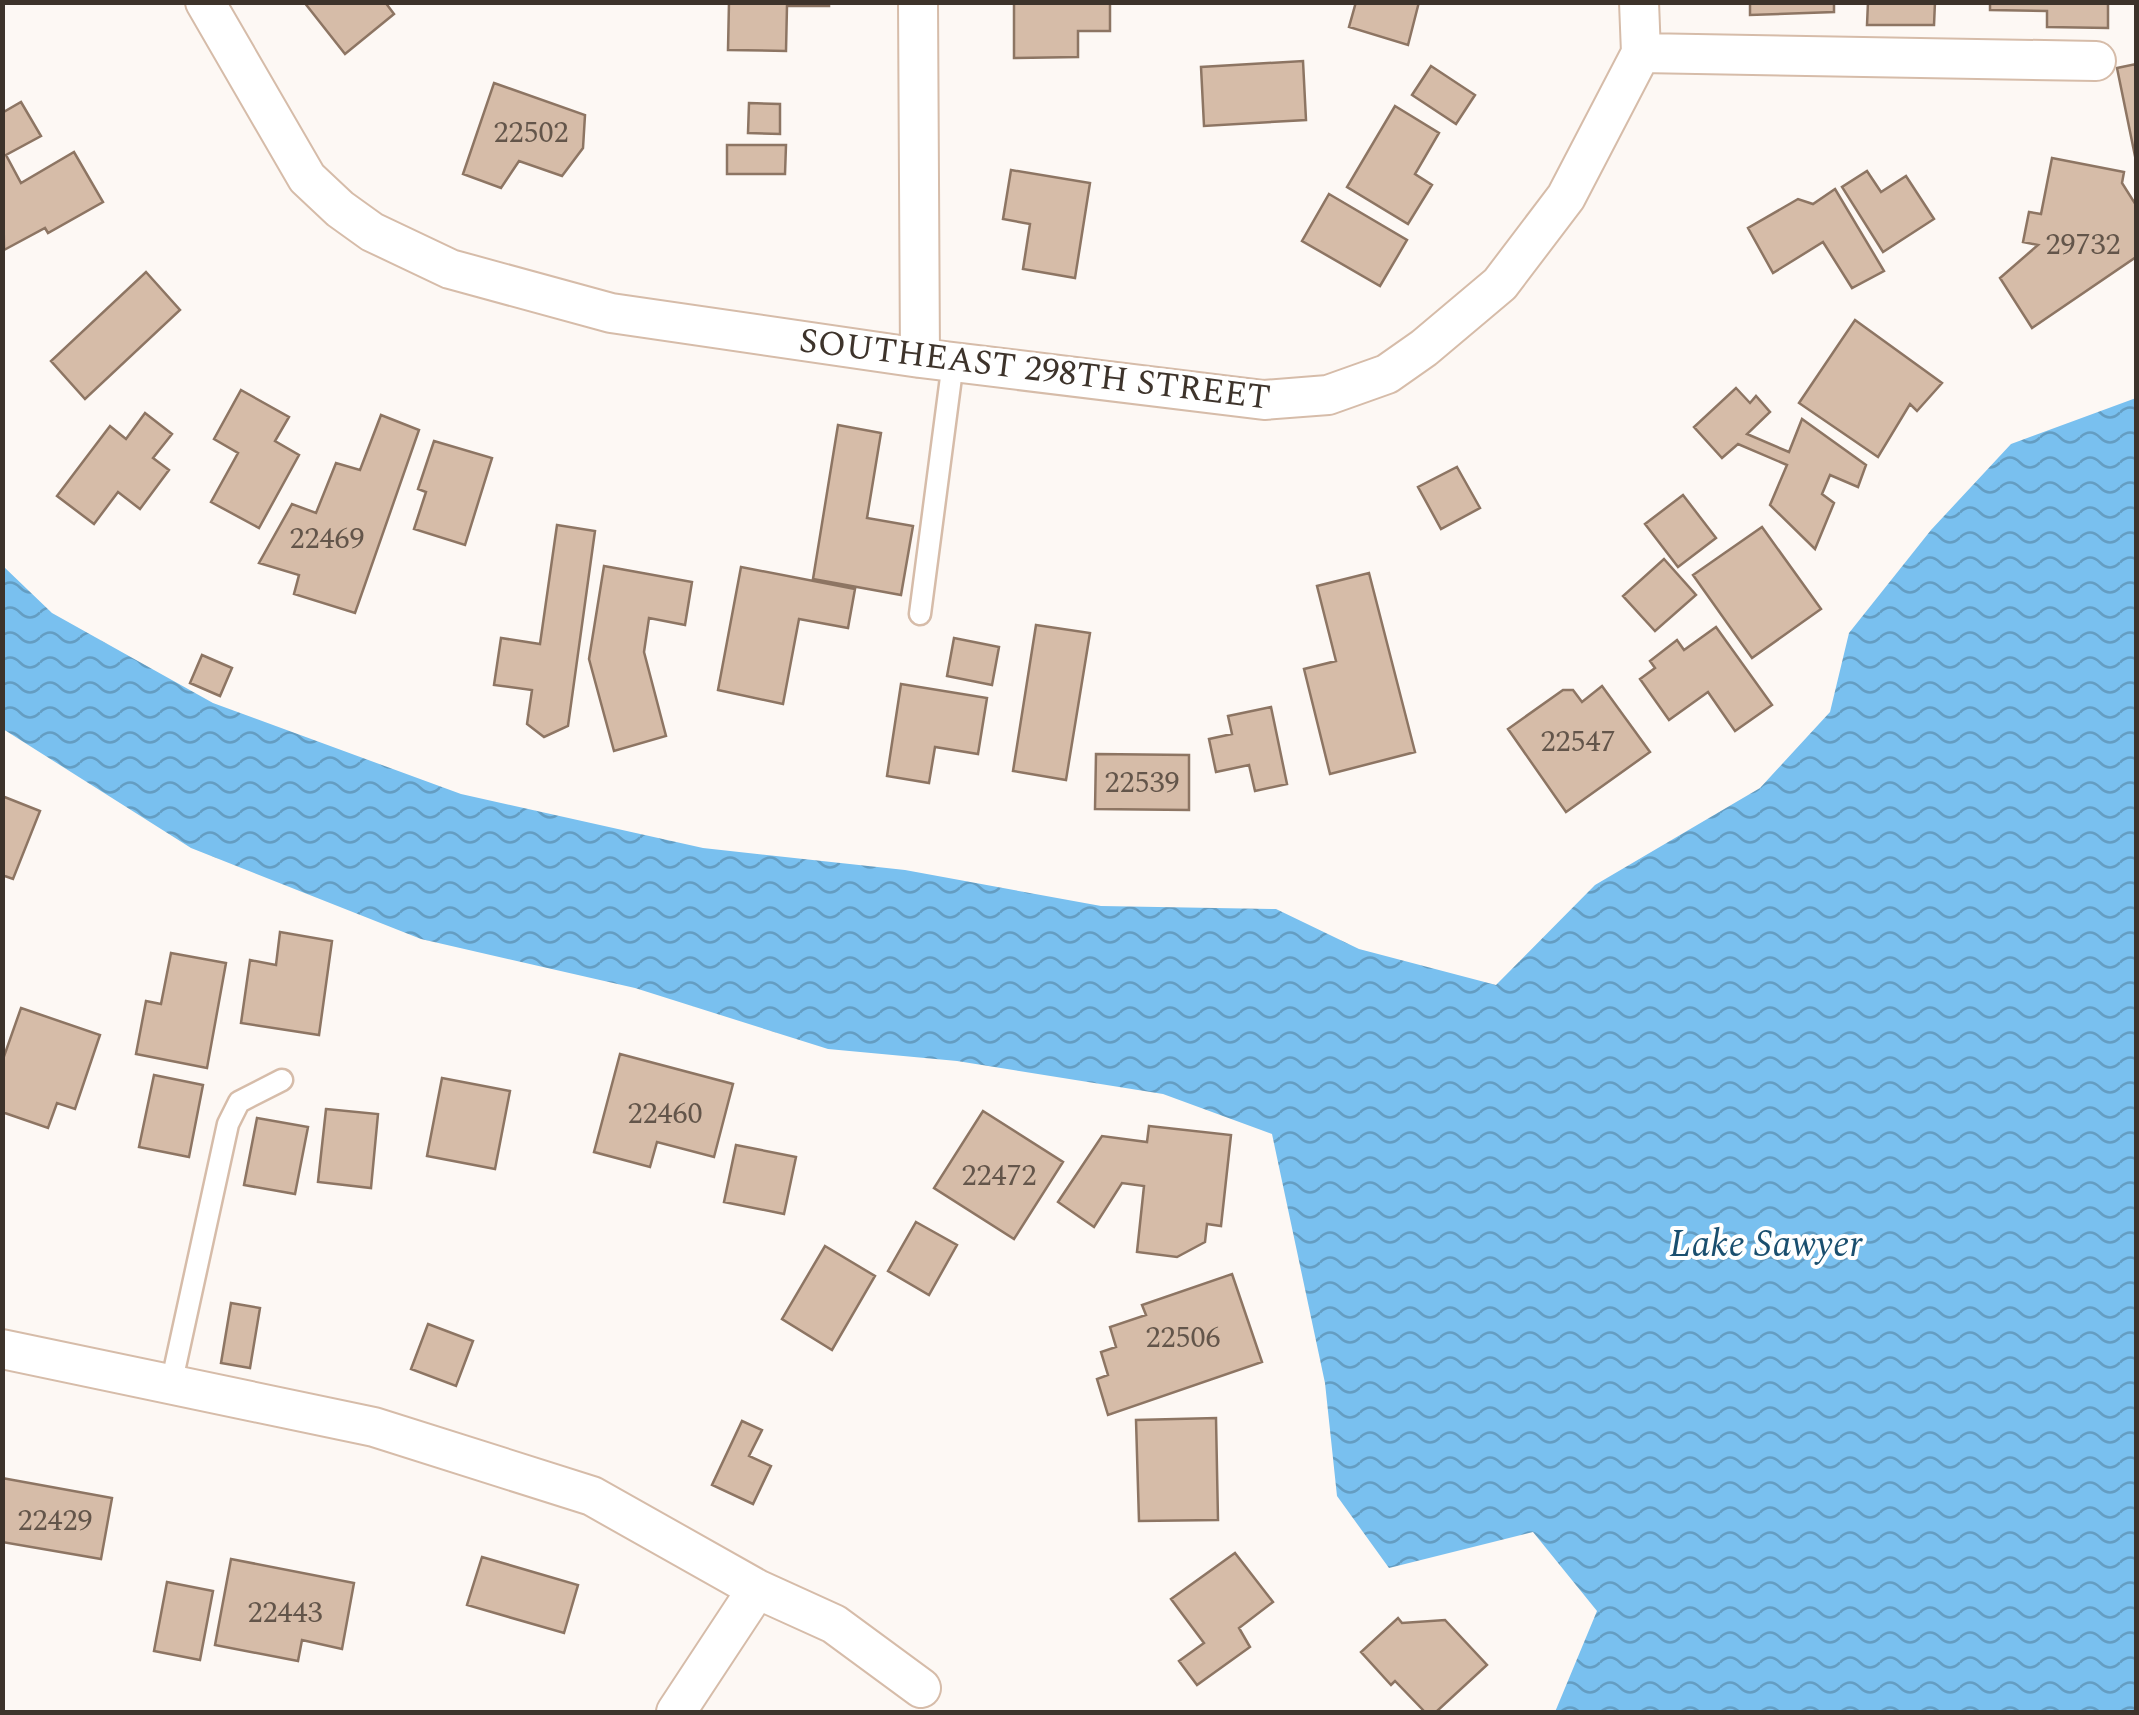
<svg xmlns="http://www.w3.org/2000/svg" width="2139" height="1715" font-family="Spectral,serif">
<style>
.water{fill:url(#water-waves)}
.building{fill:#d6bca8;stroke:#8d7563;stroke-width:2.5}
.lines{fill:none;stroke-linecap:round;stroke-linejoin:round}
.lane-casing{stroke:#d6bca9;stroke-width:25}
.street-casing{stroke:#d6bca9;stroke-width:42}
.lane{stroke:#fff;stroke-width:20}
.street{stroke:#fff;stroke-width:38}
.labels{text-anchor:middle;stroke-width:8;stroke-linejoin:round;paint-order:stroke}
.number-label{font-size:30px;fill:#63554a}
.street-label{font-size:35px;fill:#3d332b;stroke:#fff}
.water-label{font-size:38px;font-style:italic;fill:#1a4f6f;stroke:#fff}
</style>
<defs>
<pattern id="water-waves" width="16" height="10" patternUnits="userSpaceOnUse" patternTransform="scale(2.5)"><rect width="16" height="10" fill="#79c0ef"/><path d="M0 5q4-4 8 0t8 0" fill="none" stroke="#649dc2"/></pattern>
</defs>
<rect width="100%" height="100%" fill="#fdf8f4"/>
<path class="water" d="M 2136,398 L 2136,1712 L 1555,1712 L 1597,1611 L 1533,1532 L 1389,1568 L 1337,1496 L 1325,1383 L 1272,1134 L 1163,1094 L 957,1061 L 828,1049 L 635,988 L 421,939 L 191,848 L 3,729 L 3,566 L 52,613 L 213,703 L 461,794 L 703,848 L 905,870 L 1101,906 L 1276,909 L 1359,949 L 1496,985 L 1595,885 L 1760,788 L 1830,712 L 1849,633 L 1931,530 L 2011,444 Z"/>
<path class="building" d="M 304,2 L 385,2 L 394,14 L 345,54 Z
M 729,2 L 829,2 L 829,6 L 787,6 L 786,51 L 728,50 Z
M 1014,2 L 1110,2 L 1110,31 L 1078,31 L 1078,57 L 1014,58 Z
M 1356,2 L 1419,2 L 1408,45 L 1349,27 Z
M 1750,2 L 1834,2 L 1834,12 L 1750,15 Z
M 1868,2 L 1935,2 L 1934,25 L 1867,25 Z
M 1990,2 L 2108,2 L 2108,28 L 2047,27 L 2047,11 L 1990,10 Z
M 1303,61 L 1306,120 L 1204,126 L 1201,67 Z
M 2136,64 L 2136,161 L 2117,68 Z
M 1431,66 L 1475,95 L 1456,124 L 1412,95 Z
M 494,83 L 585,115 L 583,148 L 562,176 L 519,161 L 501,188 L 463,174 Z
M 21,102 L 41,136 L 6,155 L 21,183 L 74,152 L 103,202 L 48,233 L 45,228 L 4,250 L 2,113 Z
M 749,103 L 780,104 L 780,134 L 748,133 Z
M 1395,106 L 1439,133 L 1415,174 L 1432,185 L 1408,224 L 1347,187 Z
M 727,145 L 786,145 L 785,174 L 727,174 Z
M 2052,158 L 2124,172 L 2122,183 L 2136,205 L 2136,257 L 2032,328 L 2000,278 L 2038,245 L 2023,242 L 2029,212 L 2041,214 Z
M 1011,170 L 1090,183 L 1075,278 L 1023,269 L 1030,224 L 1003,219 Z
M 1867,171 L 1881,192 L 1906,176 L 1934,219 L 1883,252 L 1842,187 Z
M 1835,189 L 1884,271 L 1852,288 L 1823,242 L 1773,273 L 1748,228 L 1798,199 L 1813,204 Z
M 1329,194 L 1407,240 L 1380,286 L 1302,241 Z
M 146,272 L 180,310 L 85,399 L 51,361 Z
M 1855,320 L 1942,383 L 1917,411 L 1910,404 L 1878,457 L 1799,403 Z
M 1736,388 L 1750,403 L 1756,396 L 1770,412 L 1747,434 L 1789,452 L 1802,419 L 1866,465 L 1858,487 L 1830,475 L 1822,494 L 1834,503 L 1815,549 L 1770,505 L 1787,465 L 1738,444 L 1722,458 L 1694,427 Z
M 241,390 L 289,417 L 275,441 L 299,455 L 259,528 L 211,502 L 238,453 L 214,439 Z
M 145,413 L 172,434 L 153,458 L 169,470 L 140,509 L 118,492 L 94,524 L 57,496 L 110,426 L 126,439 Z
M 381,415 L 419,430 L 355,613 L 294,594 L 299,575 L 259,563 L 292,504 L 316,513 L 336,463 L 360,470 Z
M 838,425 L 881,433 L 867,518 L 913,526 L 901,595 L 813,579 Z
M 434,441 L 492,458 L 465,545 L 414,529 L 426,492 L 418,489 Z
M 1457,467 L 1480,508 L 1441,529 L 1418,487 Z
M 1683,495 L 1716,538 L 1678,567 L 1645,524 Z
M 557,525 L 595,531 L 568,726 L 544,737 L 527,724 L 532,690 L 494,685 L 501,638 L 540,644 Z
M 1762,527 L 1821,609 L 1752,658 L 1693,575 Z
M 1664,559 L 1696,595 L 1655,631 L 1623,596 Z
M 604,566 L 692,582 L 685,625 L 649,618 L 644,652 L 666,736 L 614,751 L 589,659 Z
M 741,567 L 855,589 L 848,628 L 799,619 L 783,704 L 718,690 Z
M 1369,573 L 1415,752 L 1330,774 L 1304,669 L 1336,661 L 1317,586 Z
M 1036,625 L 1090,633 L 1066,780 L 1013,771 Z
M 1716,627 L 1772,705 L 1735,731 L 1708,692 L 1669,720 L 1640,679 L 1655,668 L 1650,661 L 1677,640 L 1684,650 Z
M 954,638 L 999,647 L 992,685 L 947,676 Z
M 202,655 L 232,668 L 220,696 L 190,683 Z
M 901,684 L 987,698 L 978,754 L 935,747 L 929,783 L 887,776 Z
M 1602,686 L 1650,752 L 1566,812 L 1508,729 L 1563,690 L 1573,690 L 1582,702 Z
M 1271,707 L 1287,784 L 1255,791 L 1249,765 L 1216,772 L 1209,739 L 1232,734 L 1228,716 Z
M 1096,754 L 1189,755 L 1189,810 L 1095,809 Z
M 2,796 L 40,811 L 13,879 L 2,875 Z
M 280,932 L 332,941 L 319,1035 L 241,1023 L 250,960 L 276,965 Z
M 171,953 L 226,963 L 207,1068 L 136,1054 L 146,1001 L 161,1004 Z
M 21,1008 L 100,1035 L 75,1109 L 57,1103 L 48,1128 L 2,1112 L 2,1062 Z
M 620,1054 L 733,1084 L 714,1157 L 657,1142 L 650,1167 L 594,1152 Z
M 154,1075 L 203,1085 L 189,1157 L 139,1147 Z
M 442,1078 L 510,1091 L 495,1169 L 427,1156 Z
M 326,1109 L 378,1114 L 371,1188 L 318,1182 Z
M 983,1111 L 1063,1162 L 1014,1239 L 934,1188 Z
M 257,1118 L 308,1127 L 295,1194 L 244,1185 Z
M 1149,1126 L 1231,1135 L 1221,1226 L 1207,1224 L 1205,1242 L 1177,1257 L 1137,1252 L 1144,1186 L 1122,1183 L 1094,1227 L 1058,1202 L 1102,1136 L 1147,1142 Z
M 736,1145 L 796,1157 L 784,1214 L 724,1202 Z
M 916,1222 L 957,1245 L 929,1295 L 888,1271 Z
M 825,1246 L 875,1276 L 832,1350 L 782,1319 Z
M 1232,1274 L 1262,1362 L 1108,1415 L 1097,1379 L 1108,1375 L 1101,1352 L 1116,1347 L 1110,1327 L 1146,1315 L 1142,1305 Z
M 231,1303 L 260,1308 L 250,1368 L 221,1363 Z
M 428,1324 L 473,1341 L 456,1386 L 411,1369 Z
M 1216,1418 L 1218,1520 L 1139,1521 L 1136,1420 Z
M 742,1421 L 762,1430 L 749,1456 L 771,1466 L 753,1504 L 712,1485 Z
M 2,1478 L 112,1498 L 101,1559 L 2,1542 Z
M 1235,1553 L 1273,1602 L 1239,1628 L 1250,1647 L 1197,1685 L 1179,1661 L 1204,1643 L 1171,1599 Z
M 482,1557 L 578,1585 L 564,1633 L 467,1605 Z
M 231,1559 L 354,1583 L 342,1649 L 302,1640 L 298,1661 L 215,1645 Z
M 167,1582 L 213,1591 L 200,1660 L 154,1651 Z
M 1398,1618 L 1402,1623 L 1445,1620 L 1487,1665 L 1436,1712 L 1425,1712 L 1395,1681 L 1391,1685 L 1361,1652 Z"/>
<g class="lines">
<defs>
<path id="lane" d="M 920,614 L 953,362
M 171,1385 L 228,1124 L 239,1102 L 282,1080"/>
<path id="street" d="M 205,2 L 307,178 L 340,209 L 372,232 L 450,269 L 611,313 L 920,358 L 1264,400 L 1328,395 L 1387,374 L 1424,348 L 1500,284 L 1566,197 L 1641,53 L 1639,2
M 918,2 L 920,358
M 1641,53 L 2096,61
M 2,1349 L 374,1427 L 592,1496 L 757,1589 L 834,1624 L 921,1688
M 676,1712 L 757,1589"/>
</defs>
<use href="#lane" class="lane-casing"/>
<use href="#street" class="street-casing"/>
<use href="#lane" class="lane"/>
<use href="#street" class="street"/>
</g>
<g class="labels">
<g class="number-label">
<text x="531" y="142">22502</text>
<text x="2083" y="254">29732</text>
<text x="327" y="548">22469</text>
<text x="1578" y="751">22547</text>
<text x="1142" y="792">22539</text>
<text x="665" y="1123">22460</text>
<text x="999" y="1185">22472</text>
<text x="1183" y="1347">22506</text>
<text x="55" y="1530">22429</text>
<text x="285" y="1622">22443</text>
</g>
<g class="street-label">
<text transform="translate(1035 368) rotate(7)" y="12">SOUTHEAST 298TH STREET</text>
</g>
<g class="water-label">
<text x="1766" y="1256">Lake Sawyer</text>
</g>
</g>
<rect width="2139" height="1715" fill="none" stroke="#3d332b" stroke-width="10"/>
</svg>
